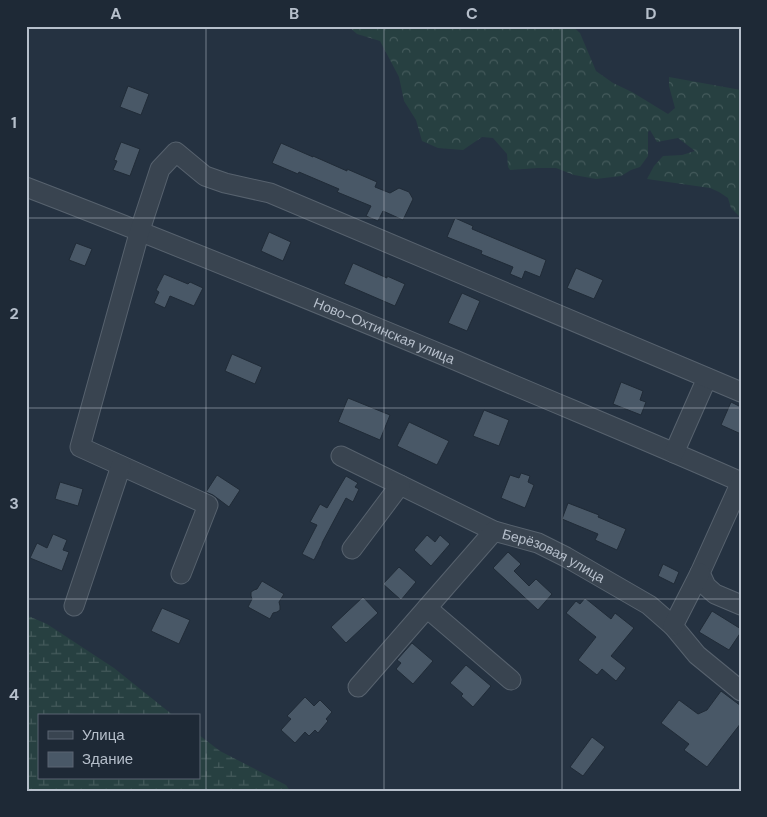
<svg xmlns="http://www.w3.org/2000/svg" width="767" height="817" font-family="'DM Sans',sans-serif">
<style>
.forest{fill:url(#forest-crowns)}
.wetland{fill:url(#wetland-marsh)}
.building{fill:#495867;stroke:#202b37}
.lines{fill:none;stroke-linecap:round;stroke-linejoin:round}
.minor-casing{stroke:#57626e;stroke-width:21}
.minor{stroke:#394450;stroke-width:19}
.grid{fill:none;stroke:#b6bfcb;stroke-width:1;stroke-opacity:0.55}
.labels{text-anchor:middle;stroke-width:5;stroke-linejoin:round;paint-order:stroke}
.street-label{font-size:14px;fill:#b6bfcb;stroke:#1e2936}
.neatline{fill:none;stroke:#b6bfcb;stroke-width:2}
.grid-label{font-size:16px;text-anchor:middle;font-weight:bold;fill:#b6bfcb}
</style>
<defs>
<pattern id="forest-crowns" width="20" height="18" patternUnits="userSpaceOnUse" patternTransform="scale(1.25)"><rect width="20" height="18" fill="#274041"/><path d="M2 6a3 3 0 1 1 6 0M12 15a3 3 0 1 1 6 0" fill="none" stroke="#445a5b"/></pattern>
<pattern id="wetland-marsh" width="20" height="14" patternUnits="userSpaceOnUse" patternTransform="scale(1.25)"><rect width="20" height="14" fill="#274041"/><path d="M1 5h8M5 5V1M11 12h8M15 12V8" fill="none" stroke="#445a5b"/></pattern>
</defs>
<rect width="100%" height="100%" fill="#253241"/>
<path class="forest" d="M 348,26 L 572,26 L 580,33 L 596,71 L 613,83 L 632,92 L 668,114 L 675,108 L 669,86 L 669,77 L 741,90 L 741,218 L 731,208 L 728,198 L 719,192 L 710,188 L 647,179 L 654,166 L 663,156 L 682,155 L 695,151 L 678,138 L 657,142 L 650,130 L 648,132 L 648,156 L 640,167 L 631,170 L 621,176 L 596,179 L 574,175 L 556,168 L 538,168 L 510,170 L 508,167 L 507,154 L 493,138 L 482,137 L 463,150 L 438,148 L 422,141 L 416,120 L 404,101 L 399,77 L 380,41 L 357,34 Z"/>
<path class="wetland" d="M 26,615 L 47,624 L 114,668 L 174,716 L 39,716 L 39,778 L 199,778 L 199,735 L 220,751 L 286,785 L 290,791 L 26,791 Z"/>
<path class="building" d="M 128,86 L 149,94 L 141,115 L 120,107 Z
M 121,142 L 140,149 L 130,176 L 113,170 L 117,161 L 114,160 Z
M 281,143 L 313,157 L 313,156 L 347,171 L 347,169 L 377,182 L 375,187 L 390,193 L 399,188 L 409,192 L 413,199 L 403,220 L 383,211 L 378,221 L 366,216 L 371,206 L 337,192 L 339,189 L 299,172 L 298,174 L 272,163 Z
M 455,218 L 473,226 L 472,229 L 546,260 L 540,277 L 525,271 L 522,279 L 510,274 L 513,267 L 481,254 L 482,251 L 447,237 Z
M 269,232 L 291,242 L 283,261 L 261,251 Z
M 76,243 L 92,249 L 85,266 L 69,260 Z
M 353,263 L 387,278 L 387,276 L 405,284 L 395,306 L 344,284 Z
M 576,268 L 603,280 L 594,299 L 567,288 Z
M 164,274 L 188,284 L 190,282 L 203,288 L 194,306 L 170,296 L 165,308 L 154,303 L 159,292 L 156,290 Z
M 462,293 L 480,301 L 467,331 L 448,323 Z
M 232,354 L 262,367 L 255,384 L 225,371 Z
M 621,382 L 643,391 L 640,400 L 646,402 L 641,415 L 613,404 Z
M 348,398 L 390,415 L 380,440 L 338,422 Z
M 731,402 L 741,407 L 741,434 L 721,425 Z
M 484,410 L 509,420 L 499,446 L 473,436 Z
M 409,422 L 449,441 L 437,465 L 397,446 Z
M 521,473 L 530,476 L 528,482 L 534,485 L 525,508 L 501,498 L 510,475 L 519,478 Z
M 217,475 L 240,490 L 229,507 L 213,495 L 206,492 Z
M 346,476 L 358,483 L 355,487 L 359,489 L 353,502 L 346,498 L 322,543 L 322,544 L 314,560 L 302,554 L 317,525 L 310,522 L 320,504 L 327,508 Z
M 60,482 L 83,489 L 78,506 L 55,499 Z
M 568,503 L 599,515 L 598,517 L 626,529 L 617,550 L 595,540 L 598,534 L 562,519 Z
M 53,534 L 67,540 L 63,550 L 69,552 L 62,571 L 30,558 L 37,543 L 47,548 Z
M 427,535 L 435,542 L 440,535 L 450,544 L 431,566 L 414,550 Z
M 508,552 L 521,564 L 514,571 L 529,586 L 536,579 L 552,594 L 538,610 L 493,568 Z
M 663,564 L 679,572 L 674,584 L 658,576 Z
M 399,567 L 416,582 L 401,600 L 383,584 Z
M 262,581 L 284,594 L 279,602 L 280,606 L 280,610 L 277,612 L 273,613 L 270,619 L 248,607 L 252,599 L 251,596 L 251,592 L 254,590 L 257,589 Z
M 363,597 L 378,613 L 346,643 L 331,627 Z
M 585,598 L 611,619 L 615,613 L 634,628 L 611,656 L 626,668 L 616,681 L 602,669 L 597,675 L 578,660 L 596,637 L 566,613 L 576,601 L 580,604 Z
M 162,608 L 190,620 L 179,644 L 151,631 Z
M 712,611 L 741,629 L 741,632 L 729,650 L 699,632 Z
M 412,643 L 433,661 L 413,684 L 396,669 L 401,663 L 397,660 Z
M 466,665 L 491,686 L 473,707 L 461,696 L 463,694 L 450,683 Z
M 721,691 L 741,706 L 741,723 L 707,767 L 684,750 L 689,744 L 661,723 L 679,700 L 698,714 L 707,710 Z
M 305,697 L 314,706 L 320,700 L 332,712 L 326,719 L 328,721 L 318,733 L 315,730 L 309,736 L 305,732 L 295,743 L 281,730 L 291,719 L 287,716 Z
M 592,737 L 605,747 L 583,776 L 570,767 Z"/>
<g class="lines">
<defs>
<g id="minor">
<path id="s1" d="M 26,187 C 170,242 313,301 455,360 C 550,401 646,440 741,482"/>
<path d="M 674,453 L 707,378"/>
<path id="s2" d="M 341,456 L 494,531 L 538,543 L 566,557 L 649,605 L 673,626 L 697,655 L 741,691"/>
<path d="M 741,482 L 700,573 L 706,586 L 715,594 L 741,605"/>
<path d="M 352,549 L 400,485"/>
<path d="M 181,574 L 208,505 L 80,447 L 140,230 L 160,169 L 176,152 L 205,176 L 225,183 L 270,193 L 741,392"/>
<path d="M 74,606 L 121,466"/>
<path d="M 427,608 L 511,680"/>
<path d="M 673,626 L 700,573"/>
<path d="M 358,687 L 494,531"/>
</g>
</defs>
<use href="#minor" class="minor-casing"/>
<use href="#minor" class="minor"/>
</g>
<path class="grid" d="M 206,26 L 206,791M 384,26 L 384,791M 562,26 L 562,791M 26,218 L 741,218M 26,408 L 741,408M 26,599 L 741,599"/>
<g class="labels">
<g class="street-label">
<text dy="5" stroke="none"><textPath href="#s1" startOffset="386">Ново-Охтинская улица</textPath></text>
<text dy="5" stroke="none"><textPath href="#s2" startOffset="235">Берёзовая улица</textPath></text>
</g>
</g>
<rect width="767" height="817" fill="none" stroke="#1e2936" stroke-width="55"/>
<rect x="38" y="714" width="162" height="65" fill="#1e2936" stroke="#5b6572"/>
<rect x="48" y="731" width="25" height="8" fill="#394450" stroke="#5b6572"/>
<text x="82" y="740" font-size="15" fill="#b6bfcb">Улица</text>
<rect x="48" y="752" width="25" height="15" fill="#495867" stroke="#5b6572"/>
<text x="82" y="764" font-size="15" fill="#b6bfcb">Здание</text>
<rect x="28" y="28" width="712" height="762" class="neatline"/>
<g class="grid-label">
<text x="116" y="19">A</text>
<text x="294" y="19">B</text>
<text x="472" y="19">C</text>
<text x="651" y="19">D</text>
<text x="14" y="128">1</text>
<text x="14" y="319">2</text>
<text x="14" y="509">3</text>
<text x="14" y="700">4</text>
</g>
</svg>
